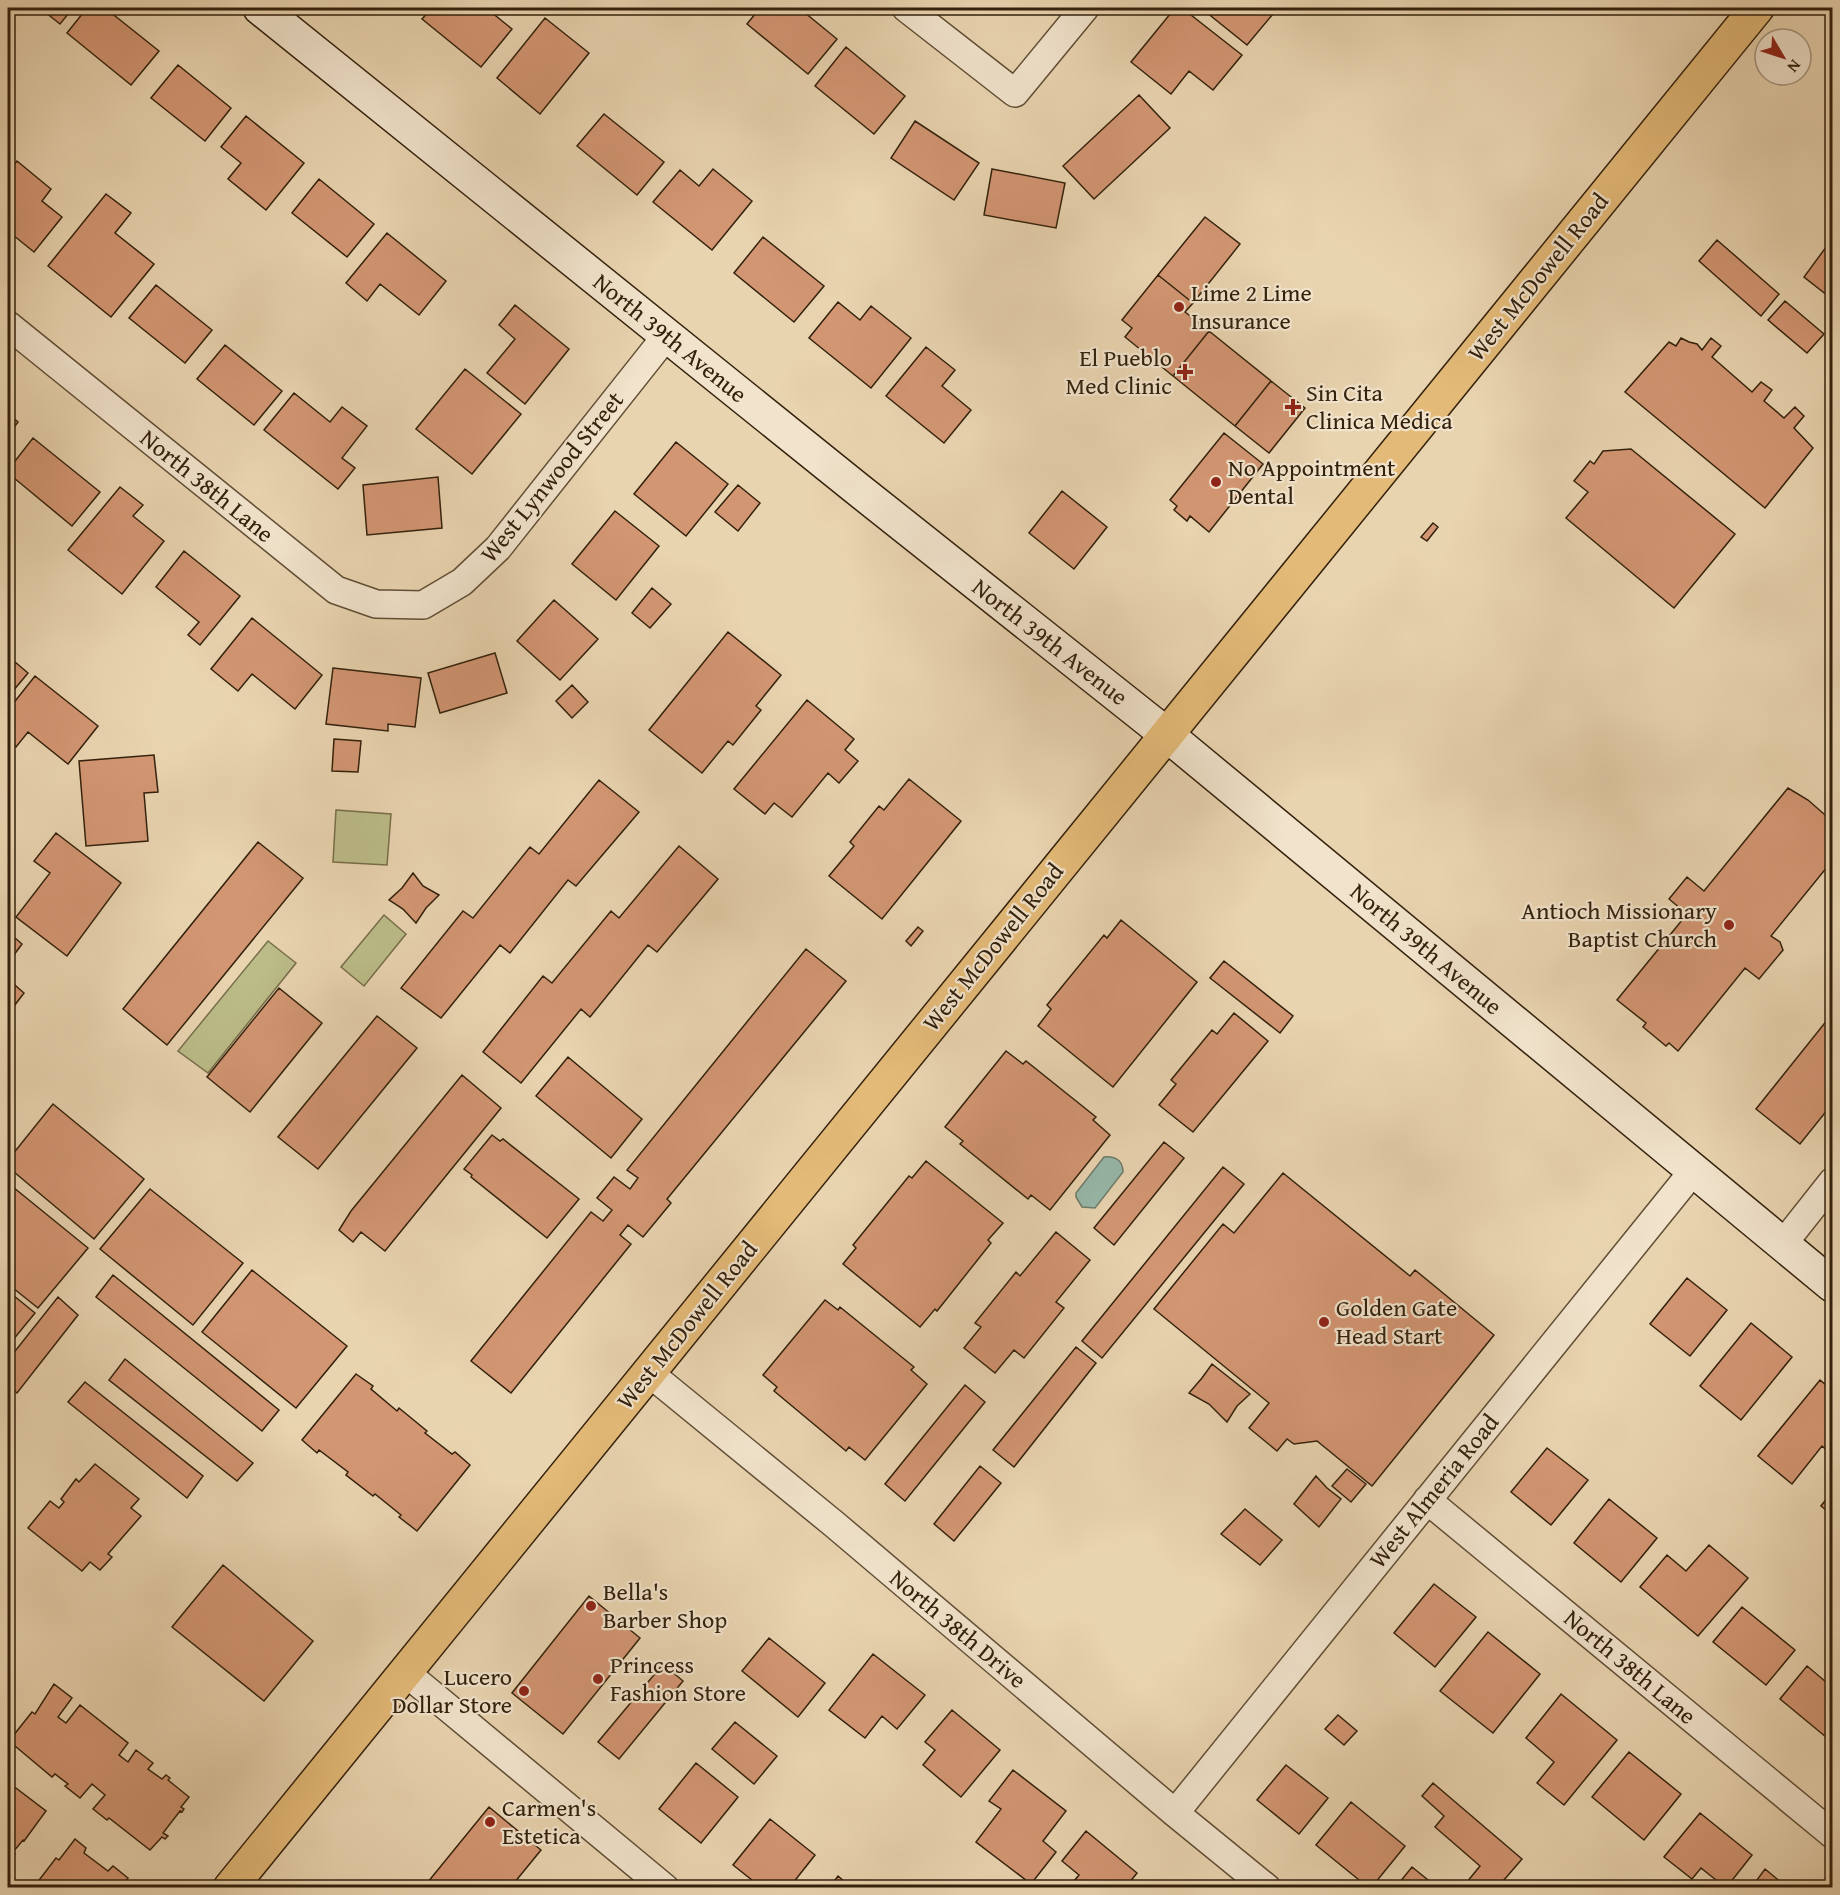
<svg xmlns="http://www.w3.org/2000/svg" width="1840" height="1895" font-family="'Gentium Book Plus',serif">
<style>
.green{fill:#bbbc88;stroke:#776e4a;stroke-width:1.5}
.water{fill:#97b8aa;stroke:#6f7c6b;stroke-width:1.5}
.building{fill:#d39673;stroke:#33210c;stroke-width:1.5}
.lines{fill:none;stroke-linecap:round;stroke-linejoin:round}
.street-casing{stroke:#604e35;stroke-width:30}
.secondary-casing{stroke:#33210c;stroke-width:36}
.primary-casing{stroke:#33210c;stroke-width:36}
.street{stroke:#f1e3cc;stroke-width:27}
.secondary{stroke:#f1e3cc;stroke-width:33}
.primary{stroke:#e4ba78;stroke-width:33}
.poi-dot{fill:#8f2418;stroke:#f1e3cc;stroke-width:2}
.labels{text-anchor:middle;stroke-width:4.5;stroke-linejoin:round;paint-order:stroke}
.street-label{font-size:24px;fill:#33210c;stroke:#f1e3cc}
.poi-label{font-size:24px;fill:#33210c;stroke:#f1e3cc;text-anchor:start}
</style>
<rect width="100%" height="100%" fill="#e9d4b0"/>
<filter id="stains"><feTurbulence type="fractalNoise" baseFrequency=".00333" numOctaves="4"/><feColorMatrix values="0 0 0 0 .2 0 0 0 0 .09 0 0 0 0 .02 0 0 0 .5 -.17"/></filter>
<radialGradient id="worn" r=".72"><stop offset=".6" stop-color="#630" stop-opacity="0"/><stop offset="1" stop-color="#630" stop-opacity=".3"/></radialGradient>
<path class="green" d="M 336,810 L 391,814 L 387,865 L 333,862 Z
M 384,915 L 406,934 L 364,986 L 341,967 Z
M 268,941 L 296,963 L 208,1073 L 178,1051 Z"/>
<path class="water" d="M 1104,1157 C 1115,1156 1123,1160 1123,1172 L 1095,1208 L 1082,1207 L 1076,1197 L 1076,1193 Z"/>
<path class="building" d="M 40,8 L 73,8 L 60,24 Z
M 87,8 L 105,8 L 159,51 L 131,85 L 67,33 Z
M 432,8 L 486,8 L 512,29 L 481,67 L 422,19 Z
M 760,8 L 799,8 L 837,39 L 808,74 L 747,24 Z
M 1175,8 L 1182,8 L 1242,55 L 1213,90 L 1189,71 L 1171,94 L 1131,62 Z
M 1201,8 L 1278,8 L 1247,45 Z
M 545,18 L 589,53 L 540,114 L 497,78 Z
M 846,47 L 905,96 L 874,134 L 815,86 Z
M 178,65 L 231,108 L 205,141 L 151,98 Z
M 1139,95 L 1170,128 L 1094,199 L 1063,166 Z
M 604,114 L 664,162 L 637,195 L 577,146 Z
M 246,116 L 304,163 L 266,210 L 228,179 L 241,163 L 221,147 Z
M 915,121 L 979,163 L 954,200 L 891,158 Z
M 17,161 L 51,189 L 42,201 L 62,217 L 34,252 L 8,231 L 8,172 Z
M 713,169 L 752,201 L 712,250 L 653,202 L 680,170 L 699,186 Z
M 992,169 L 1065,183 L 1056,228 L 984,215 Z
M 319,179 L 374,224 L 347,257 L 292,213 Z
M 106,194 L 131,213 L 115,233 L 154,264 L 111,317 L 48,266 Z
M 1205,217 L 1240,244 L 1193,303 L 1158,275 Z
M 387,233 L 446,281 L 419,315 L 380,284 L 367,301 L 346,283 Z
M 763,237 L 824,286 L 794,322 L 734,273 Z
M 1832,239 L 1832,299 L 1804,277 Z
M 1717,240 L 1779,294 L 1761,316 L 1699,261 Z
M 1158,275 L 1193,303 L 1185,312 L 1209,331 L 1173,376 L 1125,337 L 1132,328 L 1122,320 Z
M 156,285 L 212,330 L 185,363 L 129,318 Z
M 1785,301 L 1824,334 L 1807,353 L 1768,320 Z
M 838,302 L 860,320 L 871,306 L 911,338 L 871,388 L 809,338 Z
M 515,305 L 569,349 L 525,404 L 487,373 L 515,339 L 499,325 Z
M 1209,331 L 1271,381 L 1235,426 L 1173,376 Z
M 1681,338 L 1689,342 L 1697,344 L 1702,350 L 1711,338 L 1721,346 L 1712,357 L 1752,392 L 1761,382 L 1772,390 L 1764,401 L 1784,418 L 1795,407 L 1804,416 L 1794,428 L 1813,448 L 1765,508 L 1625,392 L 1669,342 L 1676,346 Z
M 225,345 L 282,391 L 254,425 L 197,379 Z
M 926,347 L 955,370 L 942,386 L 971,410 L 944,443 L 886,396 Z
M 465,369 L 521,414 L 472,474 L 416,429 Z
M 1271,381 L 1305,408 L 1269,453 L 1235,426 Z
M 294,393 L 330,422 L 342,407 L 367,426 L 342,458 L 355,468 L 338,489 L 264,430 Z
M 8,413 L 18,422 L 8,435 Z
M 1224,433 L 1263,464 L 1209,532 L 1190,516 L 1187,521 L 1174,510 L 1177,506 L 1170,500 Z
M 33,438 L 100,492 L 72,526 L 8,473 L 8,470 Z
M 676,442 L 728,484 L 686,536 L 634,494 Z
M 1631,449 L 1735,534 L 1674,608 L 1566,518 L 1588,492 L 1574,481 L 1590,461 L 1594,464 L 1603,451 Z
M 438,477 L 442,528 L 367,535 L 363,485 Z
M 738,485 L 760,503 L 738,531 L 715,512 Z
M 120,487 L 143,505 L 133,516 L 164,541 L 122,594 L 68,550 Z
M 1062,491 L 1107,527 L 1074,569 L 1029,533 Z
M 615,511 L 659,546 L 616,600 L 572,564 Z
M 1433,523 L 1438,527 L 1427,541 L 1421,537 Z
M 184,551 L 240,596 L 200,645 L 188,635 L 199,622 L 156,587 Z
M 652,588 L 671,604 L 650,628 L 632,613 Z
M 554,600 L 598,639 L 560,680 L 517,641 Z
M 252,618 L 322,675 L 295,709 L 252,674 L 238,691 L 211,669 Z
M 728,632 L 781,675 L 756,706 L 761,710 L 733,745 L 728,741 L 702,773 L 649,730 Z
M 495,653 L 507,693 L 440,713 L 428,673 Z
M 8,656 L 28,673 L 8,697 Z
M 333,668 L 421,678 L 415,727 L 388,724 L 388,731 L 326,724 Z
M 35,676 L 98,726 L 68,764 L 28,732 L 16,747 L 8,740 L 8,710 Z
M 572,685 L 588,702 L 572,718 L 556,701 Z
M 807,700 L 854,739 L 845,750 L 858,761 L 839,783 L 828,773 L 792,817 L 774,803 L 765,814 L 734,789 Z
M 334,739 L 361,741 L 358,772 L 332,771 Z
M 154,755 L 158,792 L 144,793 L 148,841 L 86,846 L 79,761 Z
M 909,779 L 961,821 L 882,919 L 829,876 L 854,846 L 850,842 L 879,806 L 884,810 Z
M 599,780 L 639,812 L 576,886 L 568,880 L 510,953 L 500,945 L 441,1018 L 401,988 L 463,911 L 473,918 L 530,847 L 539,854 Z
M 1788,788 L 1808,800 L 1832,821 L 1832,861 L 1771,936 L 1780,942 L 1783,950 L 1759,979 L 1745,968 L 1678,1051 L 1669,1043 L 1666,1046 L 1643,1027 L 1646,1023 L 1617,1000 L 1687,914 L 1669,899 L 1687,877 L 1704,891 Z
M 56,833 L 121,883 L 67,956 L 16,917 L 50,873 L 34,861 Z
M 258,842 L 303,878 L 167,1045 L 123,1009 Z
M 679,846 L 718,879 L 657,952 L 648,945 L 590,1017 L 581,1009 L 521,1083 L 483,1052 L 543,976 L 552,983 L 611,911 L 619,918 Z
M 413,873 L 423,886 L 439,895 L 426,908 L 416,923 L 403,909 L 389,900 L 402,888 Z
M 1121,920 L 1197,982 L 1113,1087 L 1038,1026 L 1051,1009 L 1047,1005 L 1104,935 L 1107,938 Z
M 918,927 L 923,931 L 911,946 L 906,941 Z
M 8,932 L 22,944 L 8,963 Z
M 806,949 L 846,981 L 667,1199 L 671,1203 L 643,1237 L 628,1225 L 620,1235 L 631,1244 L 511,1393 L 471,1361 L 591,1212 L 603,1221 L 612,1210 L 597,1198 L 614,1177 L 630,1189 L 638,1178 L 627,1170 Z
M 1224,961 L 1293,1016 L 1280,1033 L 1210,978 Z
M 8,979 L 24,993 L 8,1014 Z
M 279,988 L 322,1023 L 250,1112 L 207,1077 Z
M 1234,1013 L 1268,1041 L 1193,1132 L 1159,1105 L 1176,1084 L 1171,1080 L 1212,1030 L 1217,1034 Z
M 1832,1014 L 1832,1104 L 1800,1144 L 1756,1109 Z
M 377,1016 L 417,1048 L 318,1169 L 278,1137 Z
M 1006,1051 L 1023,1064 L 1026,1061 L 1096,1117 L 1093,1120 L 1110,1135 L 1050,1210 L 1031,1195 L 1028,1199 L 960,1144 L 963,1141 L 945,1127 Z
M 568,1057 L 642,1119 L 611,1158 L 536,1096 Z
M 462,1075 L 501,1108 L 385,1251 L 361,1232 L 353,1242 L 339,1230 L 351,1211 Z
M 53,1104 L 144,1179 L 94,1239 L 8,1167 L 8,1160 Z
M 492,1135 L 500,1141 L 503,1139 L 579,1199 L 547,1238 L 471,1177 L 472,1175 L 464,1169 Z
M 1164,1142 L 1184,1158 L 1114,1245 L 1094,1228 Z
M 926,1161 L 1003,1223 L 988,1240 L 991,1243 L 937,1311 L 935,1309 L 920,1327 L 843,1264 L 856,1248 L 853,1245 L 909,1176 L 912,1178 Z
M 1223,1167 L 1244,1184 L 1102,1358 L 1082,1341 Z
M 1283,1173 L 1410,1276 L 1415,1270 L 1494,1335 L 1372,1486 L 1317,1441 L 1294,1444 L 1287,1439 L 1277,1451 L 1249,1428 L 1269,1403 L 1154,1309 L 1223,1224 L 1234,1233 Z
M 8,1183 L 88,1248 L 38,1308 L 8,1284 Z
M 150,1189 L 243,1263 L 193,1325 L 100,1249 Z
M 1056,1232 L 1090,1260 L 1056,1302 L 1064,1308 L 1024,1358 L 1014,1350 L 995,1373 L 964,1348 L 981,1327 L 975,1323 L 1016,1272 L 1020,1276 Z
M 252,1270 L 347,1346 L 296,1408 L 202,1332 Z
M 113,1275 L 279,1410 L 262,1431 L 96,1297 Z
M 1687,1278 L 1727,1310 L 1690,1356 L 1650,1324 Z
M 8,1291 L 35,1313 L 8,1346 Z
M 58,1297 L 78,1315 L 17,1393 L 8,1385 L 8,1360 Z
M 825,1300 L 838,1310 L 840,1307 L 914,1367 L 911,1370 L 927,1384 L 865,1460 L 849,1447 L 846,1451 L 774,1391 L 777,1387 L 763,1375 Z
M 1751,1323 L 1792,1357 L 1741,1420 L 1700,1386 Z
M 1076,1347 L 1096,1363 L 1014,1467 L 993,1450 Z
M 125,1359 L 253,1463 L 237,1481 L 109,1380 Z
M 1212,1364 L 1250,1394 L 1237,1406 L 1227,1422 L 1209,1404 L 1189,1393 L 1202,1378 Z
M 356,1374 L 373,1386 L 371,1389 L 397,1411 L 399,1408 L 427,1431 L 425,1433 L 452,1454 L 455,1452 L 470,1465 L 417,1531 L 399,1517 L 401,1515 L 375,1494 L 373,1496 L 346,1475 L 348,1472 L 319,1450 L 317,1453 L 302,1440 Z
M 1820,1380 L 1832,1390 L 1832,1455 L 1822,1446 L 1792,1484 L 1758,1456 Z
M 85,1382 L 203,1476 L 187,1498 L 68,1402 Z
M 965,1385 L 985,1402 L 905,1501 L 885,1484 Z
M 1547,1448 L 1588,1480 L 1551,1525 L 1511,1492 Z
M 95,1464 L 139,1499 L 131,1508 L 141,1516 L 108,1554 L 112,1557 L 100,1570 L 90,1562 L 82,1571 L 28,1528 L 50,1501 L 59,1508 L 64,1502 L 61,1499 L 76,1479 L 79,1482 Z
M 980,1466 L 1001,1483 L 954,1541 L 934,1524 Z
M 1347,1469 L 1366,1484 L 1351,1502 L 1332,1486 Z
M 1316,1476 L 1327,1488 L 1341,1499 L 1319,1527 L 1294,1504 Z
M 1832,1492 L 1832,1515 L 1821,1506 Z
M 1609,1499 L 1657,1538 L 1621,1582 L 1574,1543 Z
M 1245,1509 L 1282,1540 L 1260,1565 L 1221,1534 Z
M 1709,1545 L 1748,1578 L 1698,1636 L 1640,1587 L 1667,1555 L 1686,1571 Z
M 223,1565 L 313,1641 L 264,1701 L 172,1627 Z
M 1434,1584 L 1476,1617 L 1435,1667 L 1394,1633 Z
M 589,1596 L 640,1638 L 563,1734 L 512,1693 Z
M 1742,1607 L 1795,1650 L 1766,1685 L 1713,1642 Z
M 1488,1632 L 1540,1674 L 1493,1733 L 1440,1691 Z
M 769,1638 L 825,1683 L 798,1717 L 742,1671 Z
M 873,1654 L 925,1695 L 897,1729 L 882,1716 L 865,1738 L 829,1710 Z
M 663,1664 L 683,1681 L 619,1759 L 598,1742 Z
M 1807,1666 L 1832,1687 L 1832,1742 L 1780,1699 Z
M 54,1684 L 72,1698 L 58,1717 L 66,1723 L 80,1705 L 128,1743 L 119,1755 L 128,1762 L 136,1750 L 153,1763 L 148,1769 L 162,1779 L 166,1775 L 170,1778 L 168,1780 L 189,1797 L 181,1807 L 184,1809 L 182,1812 L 180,1811 L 163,1833 L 168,1836 L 165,1839 L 162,1837 L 150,1850 L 109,1818 L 107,1820 L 93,1809 L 105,1795 L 92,1784 L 80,1798 L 65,1786 L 68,1784 L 55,1774 L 52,1777 L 9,1741 L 32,1712 L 35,1714 Z
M 1561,1694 L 1617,1740 L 1564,1805 L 1537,1783 L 1554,1762 L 1526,1738 Z
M 952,1710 L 1000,1750 L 961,1797 L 923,1765 L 935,1750 L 925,1742 Z
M 1338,1715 L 1357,1731 L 1344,1745 L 1325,1729 Z
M 735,1722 L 777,1756 L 754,1784 L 712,1749 Z
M 1629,1752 L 1681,1794 L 1644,1840 L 1592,1797 Z
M 696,1763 L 738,1797 L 701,1843 L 659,1809 Z
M 1286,1765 L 1328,1798 L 1299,1834 L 1257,1800 Z
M 1013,1770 L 1066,1811 L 1043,1841 L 1056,1852 L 1031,1884 L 976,1842 L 1001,1809 L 989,1801 Z
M 8,1782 L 46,1811 L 24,1841 L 23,1840 L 13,1852 L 15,1854 L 8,1863 Z
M 1433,1783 L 1522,1859 L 1497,1888 L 1462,1888 L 1480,1866 L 1435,1827 L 1444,1816 L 1422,1796 Z
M 1351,1802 L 1405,1846 L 1371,1888 L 1369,1888 L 1316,1845 Z
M 489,1807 L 541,1850 L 510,1888 L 423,1888 Z
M 1700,1813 L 1752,1855 L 1726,1888 L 1701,1868 L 1692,1879 L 1664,1857 Z
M 770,1819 L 815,1855 L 789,1888 L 762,1888 L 733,1865 Z
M 1086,1831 L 1137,1873 L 1125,1888 L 1068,1888 L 1079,1875 L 1062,1861 Z
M 75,1839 L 86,1848 L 84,1853 L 108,1871 L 113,1866 L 128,1878 L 120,1888 L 33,1888 L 56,1858 L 59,1860 Z
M 1412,1867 L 1438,1888 L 1395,1888 Z
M 1765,1869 L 1788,1888 L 1751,1888 Z
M 838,1876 L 852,1888 L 829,1888 Z"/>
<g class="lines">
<defs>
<path id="street" d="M 906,8 L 1015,93 L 1085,8
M 8,325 L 336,590 L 376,604 L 423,605 L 462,582 L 498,548 L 667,335
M 1783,1244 L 1832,1182
M 648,1372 L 834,1524 L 1175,1813 L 1267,1888
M 1427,1500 L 1832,1834
M 405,1672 L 665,1888
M 1175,1813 L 1694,1170"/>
<path id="secondary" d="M 260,8 L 855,487 L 1166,734 L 1832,1285"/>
<path id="primary" d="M 230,1888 L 1757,8"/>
</defs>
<use href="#street" class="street-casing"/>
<use href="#secondary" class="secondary-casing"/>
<use href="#primary" class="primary-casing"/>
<use href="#street" class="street"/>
<use href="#secondary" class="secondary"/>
<use href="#primary" class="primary"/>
</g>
<g class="poi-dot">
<circle cx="1179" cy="307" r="6"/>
<path d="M1182 363h6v6h6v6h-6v6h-6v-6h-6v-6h6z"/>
<path d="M1290 398h6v6h6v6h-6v6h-6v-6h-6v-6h6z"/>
<circle cx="1216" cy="482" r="6"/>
<circle cx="1729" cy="925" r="6"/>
<circle cx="1324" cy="1322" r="6"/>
<circle cx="591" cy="1606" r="6"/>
<circle cx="598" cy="1679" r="6"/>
<circle cx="524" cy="1691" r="6"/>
<circle cx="490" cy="1822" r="6"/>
</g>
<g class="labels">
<g class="street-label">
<text transform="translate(1538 277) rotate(-51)" y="8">West McDowell Road</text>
<text transform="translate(670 338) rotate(39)" y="8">North 39th Avenue</text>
<text transform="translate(552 477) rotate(-51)" y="8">West Lynwood Street</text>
<text transform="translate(207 486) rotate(39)" y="8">North 38th Lane</text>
<text transform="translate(1050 642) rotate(38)" y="8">North 39th Avenue</text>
<text transform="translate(993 947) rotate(-51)" y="8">West McDowell Road</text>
<text transform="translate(1426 949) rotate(40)" y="8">North 39th Avenue</text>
<text transform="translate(687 1325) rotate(-51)" y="8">West McDowell Road</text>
<text transform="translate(1434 1491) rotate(-51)" y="8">West Almeria Road</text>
<text transform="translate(958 1629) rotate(40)" y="8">North 38th Drive</text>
<text transform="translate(1630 1667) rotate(40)" y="8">North 38th Lane</text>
</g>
<g class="poi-label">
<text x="1191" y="301">Lime 2 Lime<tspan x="1191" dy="28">Insurance</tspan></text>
<text x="1172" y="366" text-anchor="end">El Pueblo<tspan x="1172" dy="28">Med Clinic</tspan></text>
<text x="1306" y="401">Sin Cita<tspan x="1306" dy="28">Clinica Medica</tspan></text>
<text x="1228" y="476">No Appointment<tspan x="1228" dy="28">Dental</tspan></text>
<text x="1717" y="919" text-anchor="end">Antioch Missionary<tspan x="1717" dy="28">Baptist Church</tspan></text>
<text x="1336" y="1316">Golden Gate<tspan x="1336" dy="28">Head Start</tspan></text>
<text x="603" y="1600">Bella's<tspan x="603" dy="28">Barber Shop</tspan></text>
<text x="610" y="1673">Princess<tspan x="610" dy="28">Fashion Store</tspan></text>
<text x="512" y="1685" text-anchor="end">Lucero<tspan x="512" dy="28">Dollar Store</tspan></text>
<text x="502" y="1816">Carmen's<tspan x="502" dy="28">Estetica</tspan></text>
</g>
</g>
<rect width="1840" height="1895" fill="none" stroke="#e9d4b0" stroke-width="30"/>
<rect x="9" y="9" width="1822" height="1877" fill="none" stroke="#33210c" stroke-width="3"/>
<rect x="15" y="15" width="1810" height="1865" fill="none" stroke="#33210c" stroke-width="1.5"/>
<g transform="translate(1783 57) rotate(129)"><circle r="28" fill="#f1e3cc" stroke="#a5957f" stroke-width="1.5"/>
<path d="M0-4.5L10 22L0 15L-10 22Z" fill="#8f2418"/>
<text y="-9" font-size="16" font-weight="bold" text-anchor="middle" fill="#33210c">N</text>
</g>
<rect width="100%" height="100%" filter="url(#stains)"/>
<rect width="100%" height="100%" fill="url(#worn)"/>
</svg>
